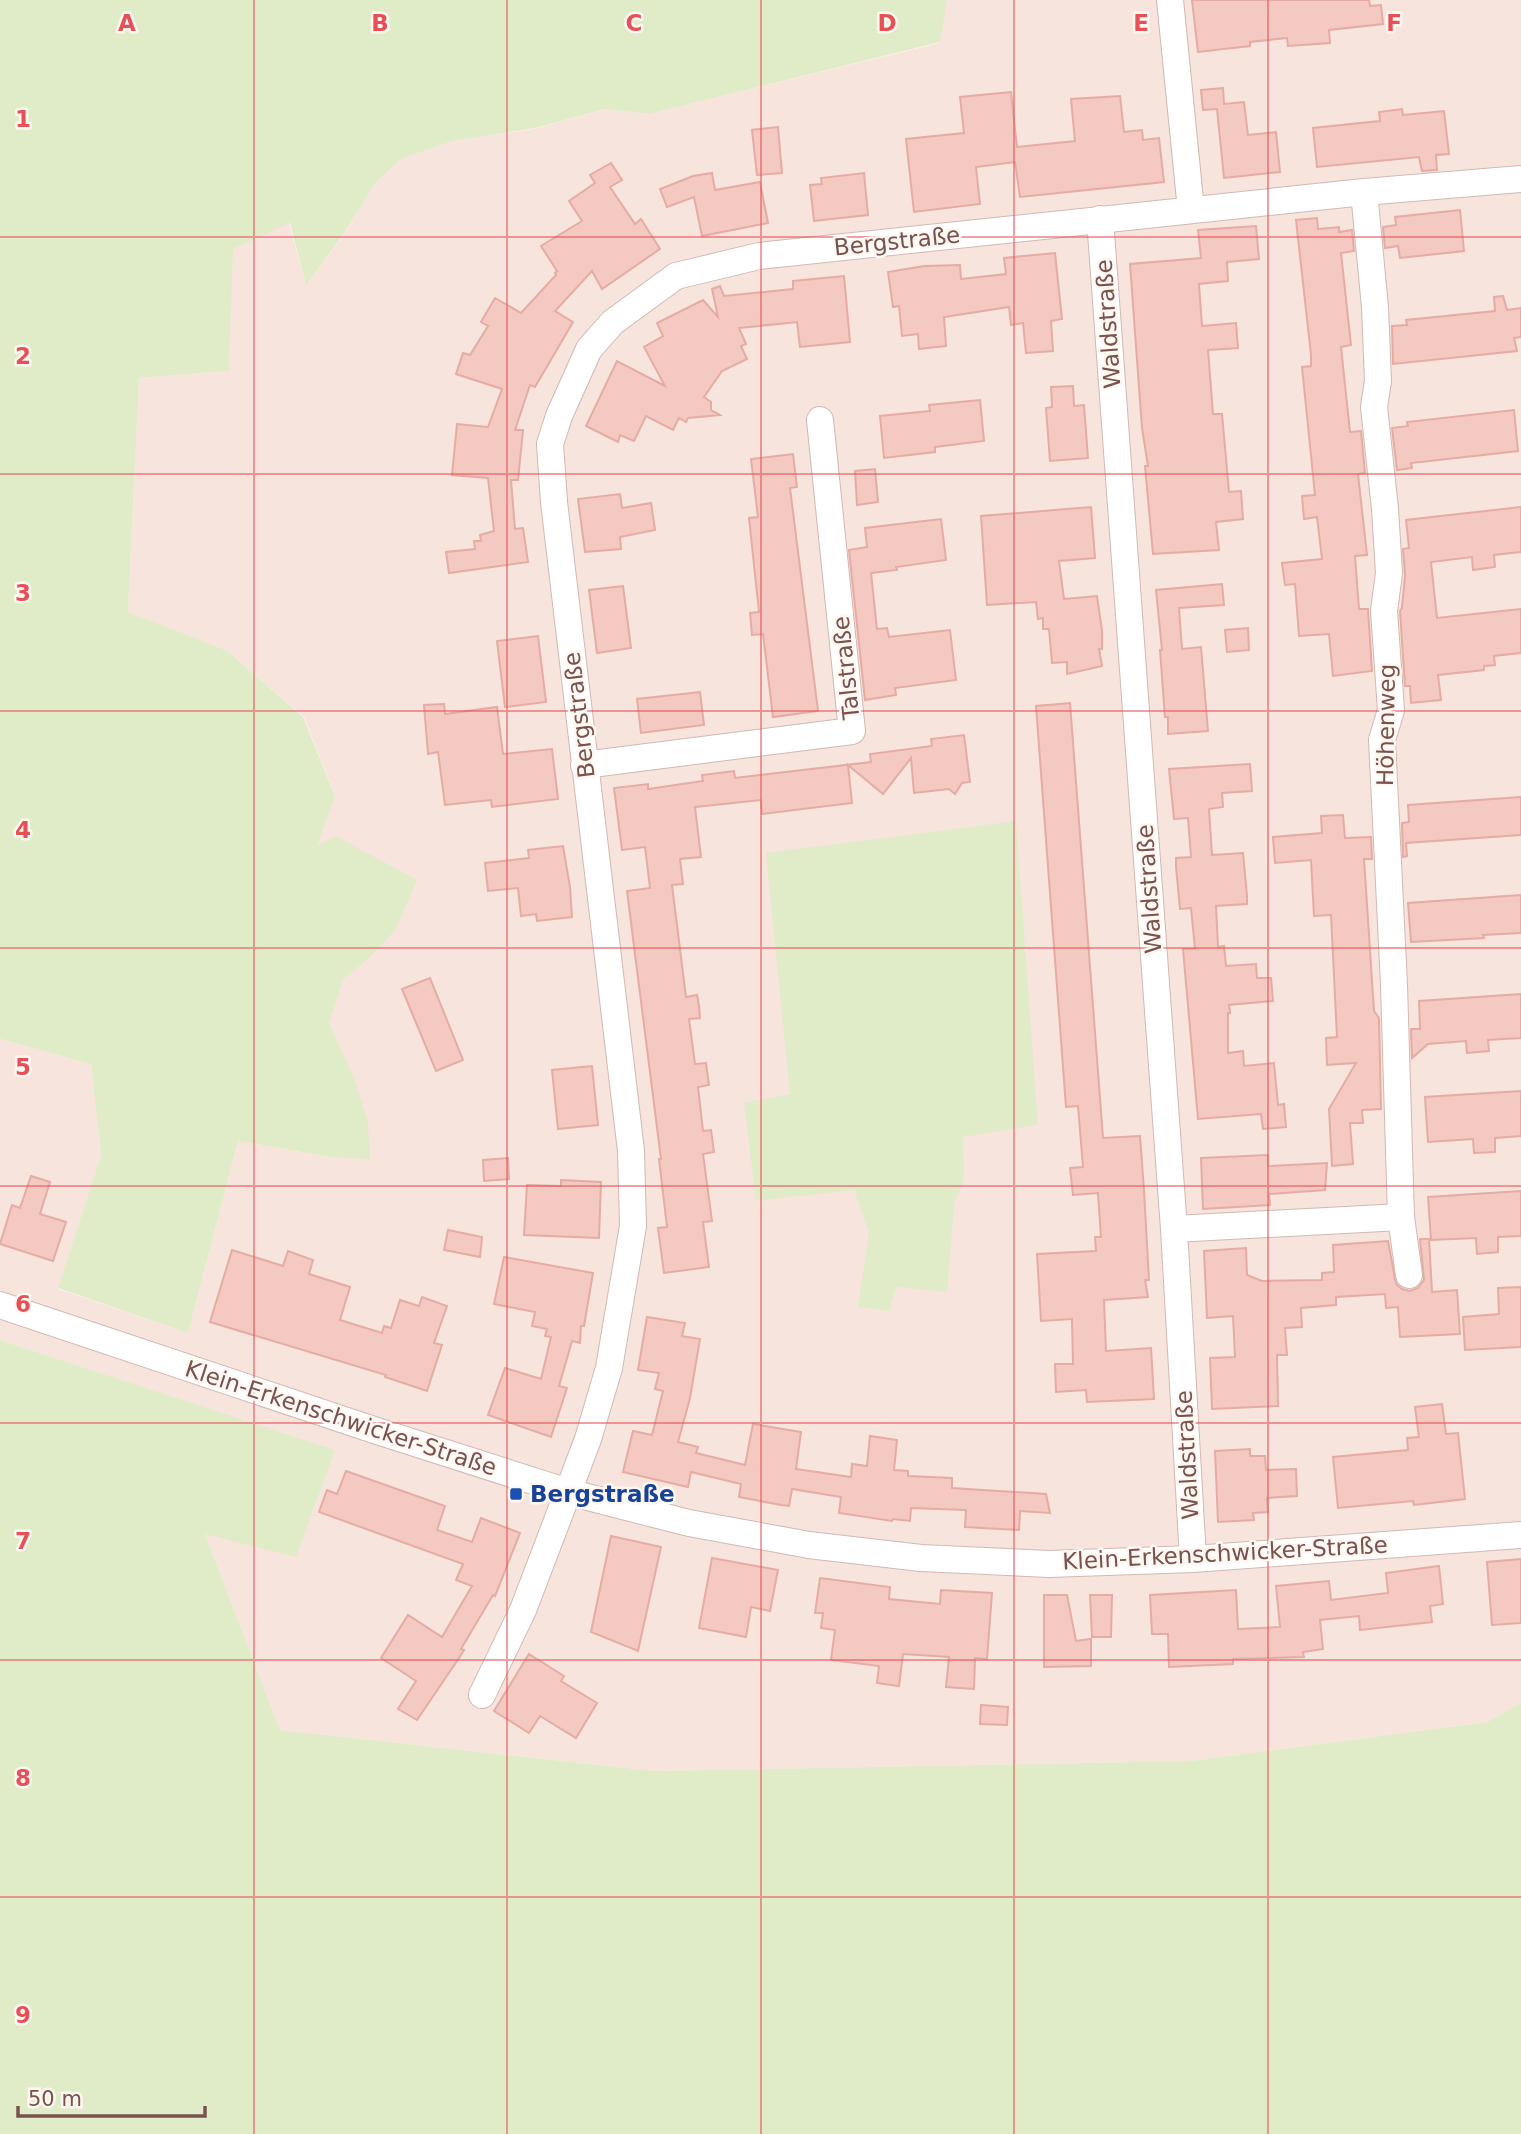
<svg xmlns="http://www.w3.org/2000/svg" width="1521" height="2134" font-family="'DejaVu Sans',sans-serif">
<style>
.residential{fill:#f7e4dc}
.green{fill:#e0ecc8}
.building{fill:#f3c9c2;stroke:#e6aba2;stroke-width:2}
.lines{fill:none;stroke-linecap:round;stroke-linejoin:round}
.minor-casing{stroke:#d3b8b2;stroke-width:28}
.minor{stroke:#fff;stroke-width:26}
.grid{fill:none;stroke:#e75156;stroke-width:2;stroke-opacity:0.55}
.transit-dot{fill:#1a4fb4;stroke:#fff7f2;stroke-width:2.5}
.labels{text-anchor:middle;stroke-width:5;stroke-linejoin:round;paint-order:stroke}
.street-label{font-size:23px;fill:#79514d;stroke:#fff7f2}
.transit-label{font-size:23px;font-weight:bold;fill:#164399;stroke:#fff7f2;text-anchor:start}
.grid-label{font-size:23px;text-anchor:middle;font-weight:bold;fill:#e75156;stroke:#fff7f2;stroke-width:5;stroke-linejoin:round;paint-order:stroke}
</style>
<rect width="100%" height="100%" fill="#fdf2eb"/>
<path class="residential" d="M 944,0 L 1521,0 L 1521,1703 L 1487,1722 L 1191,1761 L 654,1771 L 280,1730 L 205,1534 L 334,1450 L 0,1340 L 0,1039 L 91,1064 L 101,1155 L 58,1289 L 188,1333 L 238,1141 L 329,1157 L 299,893 L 335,795 L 304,717 L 226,650 L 128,613 L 139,378 L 229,371 L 232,249 L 289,223 L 306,285 L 345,233 L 375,182 L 401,159 L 451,141 L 533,129 L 606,109 L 647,114 L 940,43 Z"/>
<path class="green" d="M 0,0 L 947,0 L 940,42 L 648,114 L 605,109 L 535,128 L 452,141 L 401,159 L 375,183 L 345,232 L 306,285 L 290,223 L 233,249 L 229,371 L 139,378 L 128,612 L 226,650 L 303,717 L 335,796 L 317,846 L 336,836 L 417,880 L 395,930 L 370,957 L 343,979 L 329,1023 L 356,1083 L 368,1123 L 370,1159 L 330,1157 L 238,1141 L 188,1333 L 58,1288 L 101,1155 L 91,1064 L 0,1039 Z
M 1016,821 L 1038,1125 L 963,1137 L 964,1180 L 954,1204 L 947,1292 L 896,1287 L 889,1311 L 858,1307 L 869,1232 L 854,1190 L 756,1201 L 744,1103 L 790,1094 L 766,853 Z
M 0,1340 L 335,1450 L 296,1557 L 205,1534 L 280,1730 L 654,1771 L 1191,1761 L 1487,1722 L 1521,1703 L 1521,2134 L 0,2134 Z"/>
<path class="building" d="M 1192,0 L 1369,0 L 1370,6 L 1381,5 L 1383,24 L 1329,30 L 1330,43 L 1288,46 L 1287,38 L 1250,42 L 1250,46 L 1198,52 Z
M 1223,88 L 1224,104 L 1244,102 L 1248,135 L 1276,132 L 1280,172 L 1224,178 L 1217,109 L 1203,110 L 1201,90 Z
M 1011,92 L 1017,147 L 1075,141 L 1071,99 L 1120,96 L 1124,132 L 1142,130 L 1143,140 L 1159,138 L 1164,182 L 1020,197 L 1015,162 L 976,167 L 980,204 L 914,212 L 906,139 L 964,133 L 960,97 Z
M 1402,109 L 1403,115 L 1444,111 L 1449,154 L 1436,155 L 1437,170 L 1422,171 L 1419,157 L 1317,167 L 1313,128 L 1380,121 L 1379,112 Z
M 778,127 L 782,173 L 757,175 L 752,130 Z
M 611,163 L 622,180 L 610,187 L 635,224 L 641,219 L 660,249 L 602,289 L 592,271 L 555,311 L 573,322 L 535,387 L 530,385 L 515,430 L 523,430 L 518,480 L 511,480 L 515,529 L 523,528 L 528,562 L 449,573 L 446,552 L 475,549 L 474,541 L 481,541 L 480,535 L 494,531 L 488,478 L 452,475 L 457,424 L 488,427 L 502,389 L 456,374 L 463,353 L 470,355 L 488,326 L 481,322 L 495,298 L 521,313 L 556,275 L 555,273 L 557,271 L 541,246 L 582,221 L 569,201 L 595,183 L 590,175 Z
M 712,173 L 715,190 L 760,182 L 768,223 L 702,236 L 694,197 L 667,207 L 660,189 L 693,176 Z
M 864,173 L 868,215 L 814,221 L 810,185 L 822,184 L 821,178 Z
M 1460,210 L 1464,251 L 1400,258 L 1398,246 L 1385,248 L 1383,227 L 1396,225 L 1395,217 Z
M 1317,218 L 1318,229 L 1339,227 L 1339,232 L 1352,230 L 1354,251 L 1341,253 L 1351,345 L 1341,347 L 1350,432 L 1361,431 L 1365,473 L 1358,474 L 1367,555 L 1355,556 L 1359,609 L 1368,609 L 1372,671 L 1333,676 L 1329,634 L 1299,636 L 1295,584 L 1285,585 L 1282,563 L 1322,559 L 1317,517 L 1304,519 L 1302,496 L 1315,495 L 1302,367 L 1311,366 L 1311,355 L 1296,220 Z
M 1256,226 L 1259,259 L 1227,262 L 1228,281 L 1199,284 L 1202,326 L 1236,323 L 1238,348 L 1208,350 L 1213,414 L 1222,414 L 1229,492 L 1241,491 L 1243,519 L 1216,522 L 1219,550 L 1153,554 L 1145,466 L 1148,466 L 1142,428 L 1130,264 L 1201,258 L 1198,230 Z
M 1055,253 L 1062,319 L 1051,321 L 1053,351 L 1026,353 L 1023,323 L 1011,325 L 1009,307 L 944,317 L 946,346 L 919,349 L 918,334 L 902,336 L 899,306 L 893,307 L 888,272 L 924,266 L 960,265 L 961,279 L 1006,274 L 1004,258 Z
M 844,276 L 850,342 L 800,347 L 797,322 L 739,328 L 746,344 L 741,346 L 747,359 L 722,371 L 704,397 L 711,402 L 711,410 L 720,415 L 688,418 L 686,422 L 679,418 L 673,430 L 646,416 L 634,441 L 620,435 L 618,442 L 586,426 L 617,361 L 665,386 L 644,347 L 663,336 L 657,323 L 703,300 L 718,317 L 712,289 L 720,286 L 724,296 L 793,289 L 793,281 Z
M 1503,296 L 1507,310 L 1521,308 L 1521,337 L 1514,338 L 1517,351 L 1393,364 L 1392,326 L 1407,325 L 1406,320 L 1495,311 L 1494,297 Z
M 1073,386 L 1074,406 L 1084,405 L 1088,458 L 1050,461 L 1046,408 L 1052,407 L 1051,387 Z
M 980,400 L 984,441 L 935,447 L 935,452 L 884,458 L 880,416 L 930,411 L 929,405 Z
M 1514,410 L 1518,451 L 1411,463 L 1412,468 L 1397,470 L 1392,428 L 1408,426 L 1407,422 Z
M 793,454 L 797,487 L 790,488 L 818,711 L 773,717 L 763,634 L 752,635 L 750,613 L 759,612 L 749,518 L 758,517 L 751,459 Z
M 875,469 L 878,502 L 857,505 L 855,471 Z
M 620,494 L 622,508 L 651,503 L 655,530 L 620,537 L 621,549 L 585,552 L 578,499 Z
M 1091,507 L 1095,558 L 1059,561 L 1064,599 L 1097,596 L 1102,631 L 1102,649 L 1099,649 L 1102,666 L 1067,674 L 1067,662 L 1052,663 L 1049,629 L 1043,629 L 1043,618 L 1038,619 L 1036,602 L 987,605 L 981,516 Z
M 1521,507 L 1521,552 L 1494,555 L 1495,567 L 1473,570 L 1472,557 L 1431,562 L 1437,618 L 1521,609 L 1521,653 L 1494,656 L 1495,665 L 1484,666 L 1484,670 L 1438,675 L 1441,700 L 1411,703 L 1410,686 L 1405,686 L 1400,611 L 1402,608 L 1405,575 L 1403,549 L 1409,548 L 1406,520 Z
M 941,519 L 946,560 L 896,567 L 897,570 L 871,573 L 877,629 L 887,628 L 889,637 L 950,630 L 956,680 L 895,688 L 896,695 L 865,700 L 849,550 L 867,547 L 865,528 Z
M 1222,584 L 1224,605 L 1179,608 L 1182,649 L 1201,647 L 1208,731 L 1168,734 L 1168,717 L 1165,717 L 1160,650 L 1162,650 L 1156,590 Z
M 623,586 L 631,648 L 597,653 L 589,590 Z
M 1248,628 L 1249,650 L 1227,652 L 1225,630 Z
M 538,636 L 546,702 L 505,707 L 497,641 Z
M 700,692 L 704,725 L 641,733 L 637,699 Z
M 1070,703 L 1103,1138 L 1140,1136 L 1144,1190 L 1149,1280 L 1145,1280 L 1148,1297 L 1104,1300 L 1106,1351 L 1151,1348 L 1154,1399 L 1087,1402 L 1086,1390 L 1056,1392 L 1055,1364 L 1073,1364 L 1072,1319 L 1041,1321 L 1037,1254 L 1096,1251 L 1095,1237 L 1101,1237 L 1098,1193 L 1073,1195 L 1070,1168 L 1083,1167 L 1078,1106 L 1066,1107 L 1036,706 Z
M 444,704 L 445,714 L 497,707 L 503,754 L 552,749 L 558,799 L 492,807 L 491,800 L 445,805 L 438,752 L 428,754 L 424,705 Z
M 964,735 L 970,782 L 962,783 L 955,794 L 949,789 L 914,793 L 911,758 L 883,794 L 848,765 L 852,803 L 762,814 L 761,800 L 695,807 L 701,857 L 680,859 L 683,884 L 672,885 L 686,997 L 697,995 L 699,1006 L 700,1018 L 689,1019 L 695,1064 L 706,1063 L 709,1085 L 698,1087 L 703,1131 L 711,1130 L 714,1152 L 703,1154 L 712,1221 L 703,1222 L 709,1267 L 664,1273 L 658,1228 L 667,1227 L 659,1159 L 661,1159 L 627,891 L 650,888 L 645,847 L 622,850 L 614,788 L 648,784 L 648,789 L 703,781 L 702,775 L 734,771 L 735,778 L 871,762 L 870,754 L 932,746 L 931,739 Z
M 1250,764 L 1252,791 L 1222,793 L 1223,807 L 1209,809 L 1212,855 L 1243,853 L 1247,896 L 1247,904 L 1216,906 L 1218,947 L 1224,946 L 1226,966 L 1256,964 L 1257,978 L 1271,978 L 1273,1001 L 1229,1005 L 1230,1013 L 1228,1013 L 1228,1053 L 1243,1051 L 1244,1066 L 1274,1063 L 1278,1105 L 1284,1104 L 1286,1127 L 1263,1129 L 1261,1114 L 1198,1119 L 1183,949 L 1195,949 L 1191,908 L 1180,909 L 1176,867 L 1176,858 L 1191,857 L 1188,818 L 1174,819 L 1169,769 Z
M 1521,797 L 1521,835 L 1406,843 L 1407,856 L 1403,857 L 1402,823 L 1409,822 L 1408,805 Z
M 1343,815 L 1345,838 L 1371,837 L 1372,859 L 1364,859 L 1374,1011 L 1379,1018 L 1381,1109 L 1362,1110 L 1363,1123 L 1350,1123 L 1353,1164 L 1332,1166 L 1329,1109 L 1356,1063 L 1327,1065 L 1326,1038 L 1337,1037 L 1331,915 L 1314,916 L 1311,860 L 1275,863 L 1273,837 L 1322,833 L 1321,816 Z
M 563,846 L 570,887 L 572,917 L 537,921 L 536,914 L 521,916 L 518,888 L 488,891 L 485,863 L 529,858 L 528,850 Z
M 1521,895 L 1521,933 L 1483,935 L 1484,938 L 1411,942 L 1408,903 Z
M 430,978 L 463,1060 L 436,1071 L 402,989 Z
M 1521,994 L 1521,1038 L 1488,1040 L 1489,1051 L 1467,1053 L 1466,1041 L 1428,1044 L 1412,1058 L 1411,1029 L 1420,1029 L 1419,1001 Z
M 592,1066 L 598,1125 L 558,1129 L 552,1070 Z
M 1521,1091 L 1521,1136 L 1495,1138 L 1495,1152 L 1474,1153 L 1473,1139 L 1428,1142 L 1425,1097 Z
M 1268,1155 L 1268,1166 L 1327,1163 L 1325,1190 L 1269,1194 L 1270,1205 L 1203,1209 L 1201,1158 Z
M 508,1158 L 509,1179 L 484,1181 L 483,1160 Z
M 31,1176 L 50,1182 L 40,1214 L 66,1222 L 53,1261 L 0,1244 L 12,1205 L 20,1208 Z
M 561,1180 L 601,1182 L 599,1238 L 524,1235 L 527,1185 L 561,1186 Z
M 1521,1191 L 1521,1236 L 1498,1237 L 1498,1252 L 1477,1254 L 1476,1238 L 1431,1240 L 1428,1197 Z
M 448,1230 L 482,1237 L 480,1257 L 444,1250 Z
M 1420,1239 L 1429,1239 L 1432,1292 L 1457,1290 L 1460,1334 L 1400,1337 L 1398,1307 L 1386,1308 L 1385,1294 L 1336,1297 L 1336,1305 L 1301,1308 L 1302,1327 L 1285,1328 L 1287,1355 L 1277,1355 L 1278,1406 L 1212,1409 L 1210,1358 L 1235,1357 L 1233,1316 L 1207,1318 L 1204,1251 L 1246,1248 L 1247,1275 L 1262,1281 L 1322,1280 L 1322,1273 L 1334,1272 L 1333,1245 L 1388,1241 L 1396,1284 L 1402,1289 L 1410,1291 L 1418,1288 L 1424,1280 Z
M 232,1250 L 283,1266 L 288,1251 L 313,1260 L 309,1274 L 350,1287 L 340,1320 L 382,1333 L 384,1326 L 391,1328 L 400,1300 L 419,1306 L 422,1297 L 447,1306 L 434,1343 L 442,1345 L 427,1391 L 385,1377 L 386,1375 L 210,1322 Z
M 504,1257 L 593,1273 L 584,1326 L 581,1326 L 580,1343 L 572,1341 L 559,1386 L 567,1388 L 551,1437 L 488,1415 L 505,1368 L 541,1379 L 551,1337 L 545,1336 L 547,1329 L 532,1326 L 535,1312 L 494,1304 Z
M 1521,1287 L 1521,1347 L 1465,1350 L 1463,1317 L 1499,1314 L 1498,1288 Z
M 647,1317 L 685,1323 L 682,1336 L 700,1339 L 690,1398 L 678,1442 L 698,1447 L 696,1453 L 745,1465 L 753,1424 L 801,1432 L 796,1469 L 851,1477 L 852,1464 L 867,1466 L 870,1436 L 897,1440 L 894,1470 L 908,1471 L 908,1476 L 952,1478 L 952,1488 L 1046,1494 L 1050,1513 L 1020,1511 L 1019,1530 L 965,1527 L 966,1510 L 911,1508 L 910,1521 L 893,1519 L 892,1521 L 839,1513 L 841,1497 L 792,1489 L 789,1506 L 781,1505 L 739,1497 L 741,1484 L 691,1472 L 688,1487 L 623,1472 L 633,1431 L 652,1435 L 663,1391 L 655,1389 L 659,1373 L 638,1370 Z
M 1442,1404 L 1446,1434 L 1458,1433 L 1465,1499 L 1414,1505 L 1413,1501 L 1338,1508 L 1333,1457 L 1408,1450 L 1407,1438 L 1419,1437 L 1415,1407 Z
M 1250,1449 L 1250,1456 L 1265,1456 L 1266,1470 L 1296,1469 L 1297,1496 L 1267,1498 L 1268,1512 L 1253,1513 L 1254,1520 L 1218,1522 L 1215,1451 Z
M 346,1471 L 445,1506 L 437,1530 L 472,1542 L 481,1518 L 520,1533 L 495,1596 L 493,1595 L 461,1649 L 464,1650 L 459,1658 L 417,1720 L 398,1709 L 416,1681 L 381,1658 L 408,1615 L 442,1637 L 472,1586 L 456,1580 L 463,1564 L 319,1512 L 327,1490 L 337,1494 Z
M 611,1536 L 661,1547 L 638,1651 L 591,1632 Z
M 712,1558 L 778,1570 L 770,1611 L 751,1607 L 746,1637 L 699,1628 Z
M 1521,1559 L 1521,1623 L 1492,1625 L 1487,1562 Z
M 1439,1566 L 1443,1604 L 1430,1606 L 1432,1622 L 1360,1630 L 1359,1616 L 1320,1620 L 1323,1649 L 1303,1652 L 1304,1657 L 1233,1659 L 1233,1664 L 1169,1667 L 1168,1634 L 1152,1634 L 1150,1595 L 1236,1590 L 1238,1629 L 1280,1627 L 1276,1586 L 1329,1581 L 1331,1600 L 1388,1593 L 1386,1573 Z
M 820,1578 L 890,1587 L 889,1599 L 940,1604 L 941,1590 L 992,1593 L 987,1659 L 975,1658 L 974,1689 L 946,1687 L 949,1657 L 903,1654 L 899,1686 L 877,1683 L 879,1666 L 831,1660 L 835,1630 L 821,1628 L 823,1613 L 815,1613 Z
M 1044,1595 L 1067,1595 L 1076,1641 L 1091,1639 L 1091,1666 L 1044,1667 Z
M 1090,1595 L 1112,1595 L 1111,1637 L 1092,1637 Z
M 529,1654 L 564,1676 L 561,1681 L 597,1703 L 576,1738 L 540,1716 L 529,1733 L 494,1711 Z
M 981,1705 L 1008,1707 L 1007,1725 L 980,1724 Z"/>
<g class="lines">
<defs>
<path id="minor" d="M 1170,0 L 1191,210
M 1100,219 L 1174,1229 L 1193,1559
M 584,765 L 852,731 L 820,420
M 1401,1217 L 1409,1275
M 1174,1229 L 1401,1217 L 1394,985 L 1382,740 L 1391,710 L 1384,611 L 1389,573 L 1385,509 L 1374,407 L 1378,381 L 1375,307 L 1364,192
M 0,1305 L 374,1430 L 568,1492 L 689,1523 L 809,1545 L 921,1558 L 1049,1564 L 1193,1559 L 1521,1535
M 482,1695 L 523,1610 L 568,1492 L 588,1439 L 609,1368 L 633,1226 L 631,1151 L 554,502 L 550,444 L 559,416 L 589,349 L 613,322 L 676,276 L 759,256 L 1364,192 L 1521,179"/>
</defs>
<use href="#minor" class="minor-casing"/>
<use href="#minor" class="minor"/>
</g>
<path class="grid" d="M 254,0 L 254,2134M 507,0 L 507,2134M 761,0 L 761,2134M 1014,0 L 1014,2134M 1268,0 L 1268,2134M 0,237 L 1521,237M 0,474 L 1521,474M 0,711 L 1521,711M 0,948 L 1521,948M 0,1186 L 1521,1186M 0,1423 L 1521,1423M 0,1660 L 1521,1660M 0,1897 L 1521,1897"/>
<rect class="transit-dot" x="509" y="1487" width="14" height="14" rx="3.5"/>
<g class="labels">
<g class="street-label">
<text transform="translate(897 241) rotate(-6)" y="8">Bergstraße</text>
<text transform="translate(1108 324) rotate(-94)" y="8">Waldstraße</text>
<text transform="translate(846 668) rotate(-96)" y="8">Talstraße</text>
<text transform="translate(579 715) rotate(-97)" y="8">Bergstraße</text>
<text transform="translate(1386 725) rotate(-89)" y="8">Höhenweg</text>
<text transform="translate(1149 889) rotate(-94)" y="8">Waldstraße</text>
<text transform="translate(341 1418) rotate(18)" y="8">Klein-Erkenschwicker-Straße</text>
<text transform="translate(1187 1455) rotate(-93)" y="8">Waldstraße</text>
<text transform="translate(1225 1553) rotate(-3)" y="8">Klein-Erkenschwicker-Straße</text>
</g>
<g class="transit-label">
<text x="530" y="1502">Bergstraße</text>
</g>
</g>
<g class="grid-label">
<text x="127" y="31">A</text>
<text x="380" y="31">B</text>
<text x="634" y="31">C</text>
<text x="887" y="31">D</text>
<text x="1141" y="31">E</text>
<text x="1394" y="31">F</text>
<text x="23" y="127">1</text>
<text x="23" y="364">2</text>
<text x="23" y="601">3</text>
<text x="23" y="838">4</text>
<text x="23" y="1075">5</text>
<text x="23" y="1312">6</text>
<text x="23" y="1549">7</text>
<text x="23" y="1786">8</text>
<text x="23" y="2023">9</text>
</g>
<path d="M18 2106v10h187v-10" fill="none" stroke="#79514d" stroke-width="3.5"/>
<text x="28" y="2106" font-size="21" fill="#79514d" stroke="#fff7f2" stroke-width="5" paint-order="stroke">50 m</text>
</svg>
